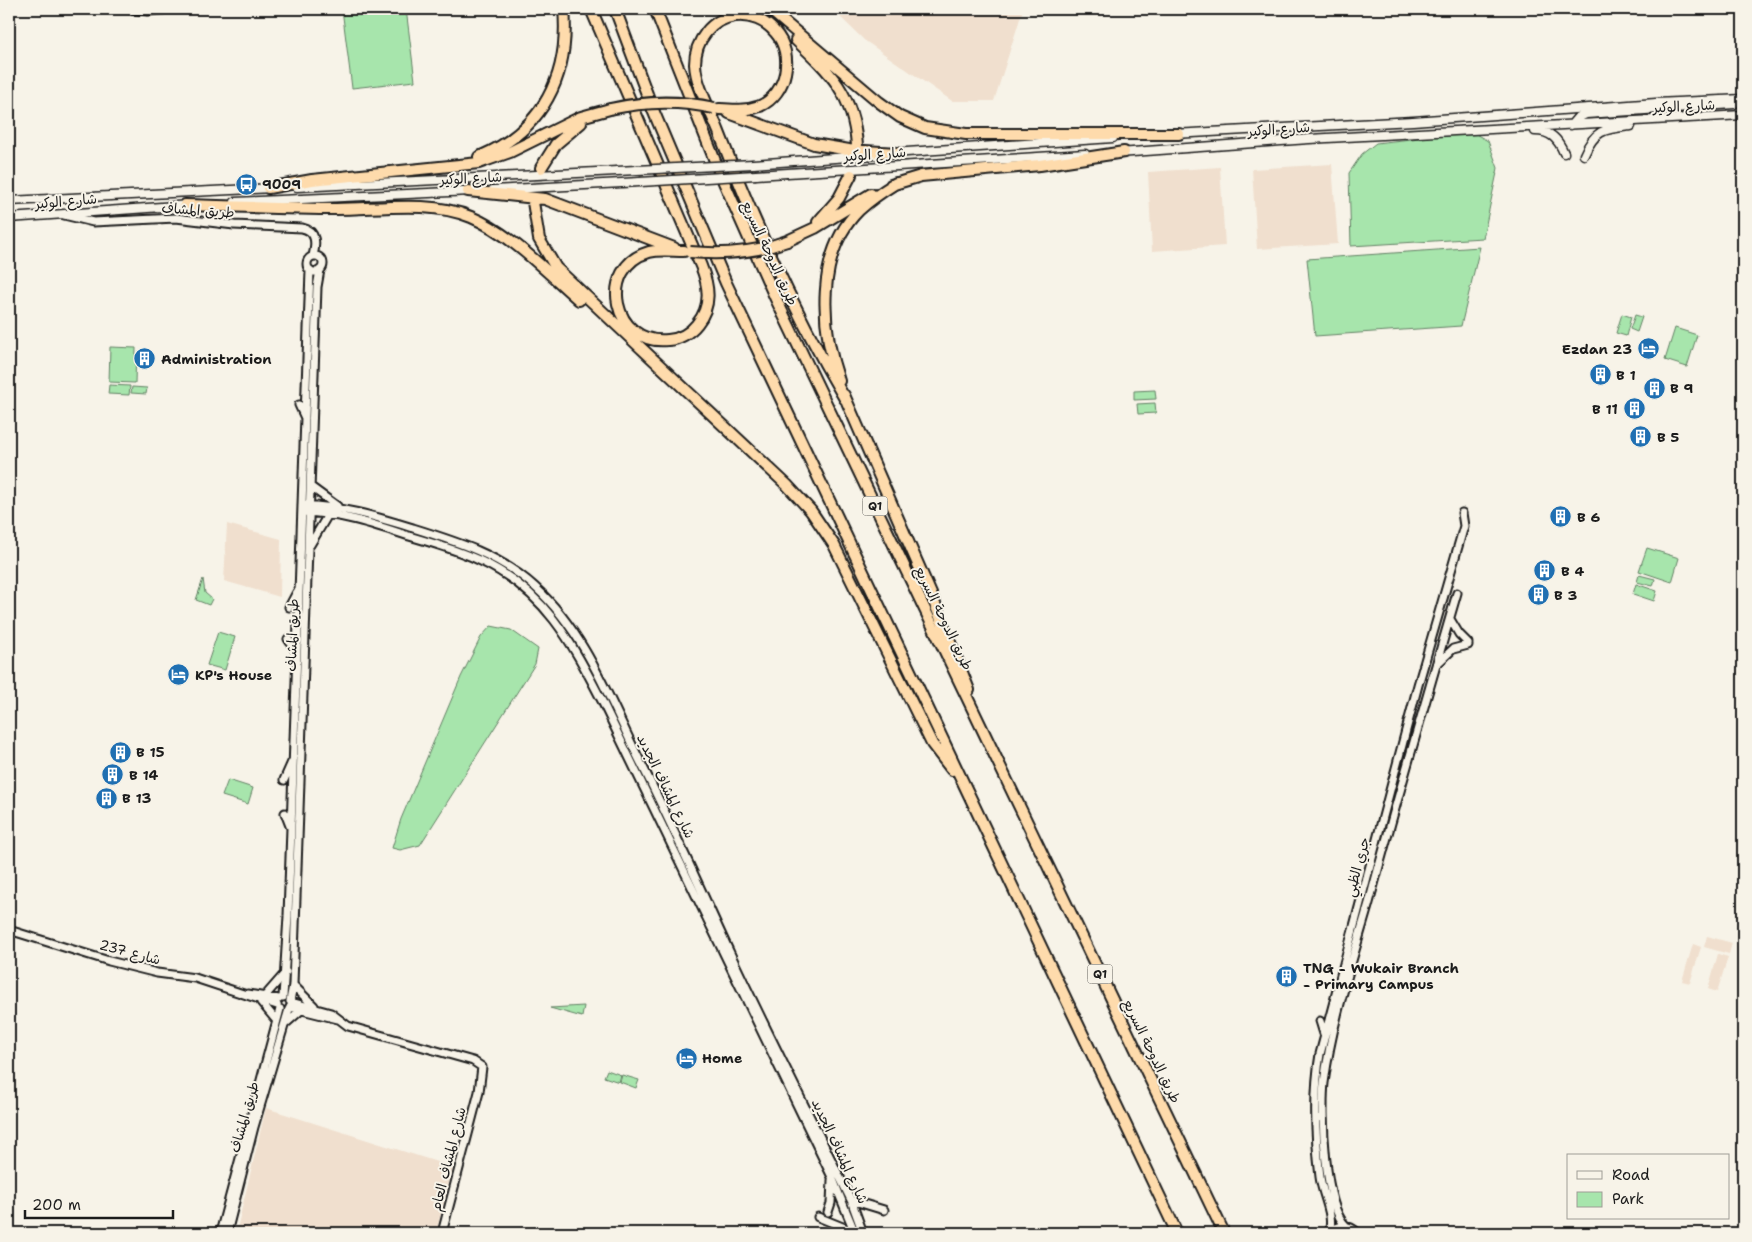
<svg xmlns="http://www.w3.org/2000/svg" width="1752" height="1242" font-family="'Shantell Sans','Playpen Sans Arabic',sans-serif">
<style>
.built{fill:#f0dfce}
.green{fill:#a7e5ac;stroke:#628064}
.lines{fill:none;stroke-linecap:round;stroke-linejoin:round}
.motorway-tunnel{stroke:#d6d3c9;stroke-width:10;stroke-dasharray:10 5;stroke-linecap:butt}
.tertiary-casing{stroke:#1c1c1c;stroke-width:11}
.secondary-casing{stroke:#1c1c1c;stroke-width:11}
.motorway-casing{stroke:#1c1c1c;stroke-width:14}
.tertiary{stroke:#f7f3e8;stroke-width:7}
.secondary{stroke:#f7f3e8;stroke-width:8}
.motorway{stroke:#fedbac;stroke-width:10}
.secondary-bridge-casing{stroke:#1c1c1c;stroke-width:11;stroke-linecap:butt}
.motorway-bridge-casing{stroke:#1c1c1c;stroke-width:14;stroke-linecap:butt}
.secondary-bridge{stroke:#f7f3e8;stroke-width:8}
.motorway-bridge{stroke:#fedbac;stroke-width:10}
.labels{text-anchor:middle;stroke-width:4;stroke-linejoin:round;paint-order:stroke}
.shield{fill:#f7f3e8;stroke:#5e5c59;stroke-width:1}
.shield-label{font-size:12px;font-weight:bold;fill:#1c1c1c}
.street-label{font-size:14px;fill:#1c1c1c;stroke:#f7f3e8}
.poi-label{font-size:14px;font-weight:bold;fill:#1c1c1c;stroke:#f7f3e8;text-anchor:start}
</style>
<rect width="100%" height="100%" fill="#f7f3e8"/>
<filter id="ink" filterUnits="userSpaceOnUse"><feTurbulence type="fractalNoise" baseFrequency=".02" numOctaves="2"/><feDisplacementMap in="SourceGraphic" scale="10" xChannelSelector="R" yChannelSelector="G"/><feConvolveMatrix kernelMatrix="1 2 1 2 8 2 1 2 1" color-interpolation-filters="sRGB"/></filter>
<g filter="url(#ink)">
<path class="built" d="M 832,9 L 1023,9 L 994,101 L 952,101 L 864,40 Z
M 1332,164 L 1338,244 L 1257,249 L 1252,169 Z
M 1220,167 L 1225,246 L 1152,251 L 1148,172 Z
M 227,524 L 281,539 L 280,597 L 224,581 Z
M 1707,936 L 1732,943 L 1729,954 L 1704,947 Z
M 1693,944 L 1701,947 L 1690,983 L 1682,981 Z
M 1718,954 L 1728,957 L 1717,992 L 1708,989 Z
M 266,1108 L 453,1167 L 436,1233 L 236,1233 Z"/>
<path class="green" d="M 342,9 L 406,9 L 415,81 L 352,88 Z
M 1472,132 L 1488,141 L 1498,168 L 1483,238 L 1351,246 L 1349,173 L 1362,154 L 1376,143 Z
M 1480,247 L 1461,326 L 1315,336 L 1307,259 Z
M 1622,314 L 1631,317 L 1626,336 L 1616,333 Z
M 1635,315 L 1642,317 L 1637,332 L 1630,329 Z
M 1675,328 L 1697,335 L 1687,367 L 1665,360 Z
M 110,347 L 136,348 L 135,383 L 109,382 Z
M 109,385 L 130,386 L 129,395 L 108,394 Z
M 132,387 L 147,388 L 146,394 L 131,393 Z
M 1155,390 L 1156,399 L 1134,400 L 1134,391 Z
M 1155,403 L 1156,413 L 1138,414 L 1137,404 Z
M 1647,548 L 1679,558 L 1672,582 L 1639,571 Z
M 1639,575 L 1655,579 L 1653,586 L 1637,582 Z
M 203,579 L 205,593 L 212,599 L 209,605 L 196,600 Z
M 1636,584 L 1657,591 L 1654,601 L 1633,594 Z
M 491,626 L 511,630 L 538,649 L 535,664 L 420,845 L 400,850 L 392,848 L 401,819 L 461,677 L 481,637 Z
M 218,632 L 235,637 L 225,670 L 207,665 Z
M 228,780 L 253,788 L 248,804 L 222,796 Z
M 584,1006 L 582,1017 L 550,1008 Z
M 607,1070 L 621,1075 L 619,1082 L 604,1077 Z
M 622,1075 L 639,1080 L 636,1088 L 620,1082 Z"/>
<g class="lines">
<path class="motorway-tunnel" d="M 533,202 L 541,168"/>
<defs>
<path id="tertiary" d="M 130,9 L 148,11 L 171,9
M 64,215 L 93,222 L 176,218 L 234,225 L 302,228 C 317,231 316,244 313,256
M307 264a8 8 0 1 1 16 0a8 8 0 1 1-16 0Z
M 299,405 L 305,418
M 311,487 L 337,506
M 302,505 C 344,507 373,516 413,528 C 458,542 500,555 535,587 C 587,634 611,704 642,765 C 673,827 701,890 730,953 C 769,1036 811,1118 851,1200 L 863,1233
M 302,512 C 340,513 373,524 409,536 C 433,543 458,550 481,561 C 545,591 571,641 602,701 L 832,1177 L 855,1233
M 310,545 L 329,513
M 289,607 L 297,592
M 1450,619 L 1459,634 L 1468,643
M 288,639 L 296,651
M 1438,663 L 1453,649 L 1468,645
M 284,780 L 292,762
M 285,813 L 290,826
M 9,930 L 109,961 L 157,973 L 195,978 L 277,1005
M 293,985 L 314,1006
M 248,994 L 279,999
M 265,996 L 286,972
M 283,997 L 288,916 L 310,270
M 290,1001 L 293,985 L 317,287 L 320,270
M 261,1002 L 276,1020
M 291,1002 L 331,1013 L 348,1026 L 473,1061 L 482,1067 L 479,1092 L 442,1233
M 290,1007 L 338,1019
M 1320,1021 L 1324,1034
M 285,1024 L 301,1010
M 851,1200 L 884,1210
M 828,1212 L 831,1203 L 832,1180
M 818,1217 L 855,1232
M 1346,1226 C 1324,1206 1321,1112 1324,1083 C 1332,1021 1352,962 1369,903 C 1397,799 1427,696 1457,593
M 220,1233 L 280,1009
M 227,1233 L 254,1127 L 289,1009
M 1329,1233 C 1335,1215 1322,1195 1320,1177 C 1315,1136 1313,1095 1320,1054 L 1418,685 L 1464,526 L 1462,513
M 1329,1233 C 1338,1224 1349,1224 1358,1233"/>
<path id="secondary" d="M 1571,125 L 1577,118 L 1586,114 L 1734,104
M 1535,131 C 1551,131 1558,139 1564,153
M 1174,134 L 1413,121 L 1656,103 L 1743,99
M 892,153 L 1113,138
M 1119,153 L 1309,139 L 1743,115
M 1584,155 C 1595,129 1605,129 1631,126
M 753,164 L 876,155
M 756,175 L 1085,154
M 297,187 L 637,170
M 493,190 L 640,182
M 9,201 L 273,188
M 235,202 L 471,191
M 9,218 L 189,205"/>
<path id="motorway" d="M 591,9 L 701,266 C 709,286 712,306 697,324 C 690,333 679,339 668,340 C 612,346 597,267 649,252 C 660,249 672,251 684,251
M 615,9 L 653,110 L 726,283 L 1177,1233
M 655,9 L 719,171 L 775,297 L 1224,1233
M 769,9 L 879,102 L 900,117 L 925,128 L 966,134 L 1179,134
M 796,40 C 831,73 853,94 857,145
M 719,109 C 733,110 746,111 760,106 C 787,94 795,54 775,32 C 766,21 750,14 735,16 C 711,19 695,41 695,64 C 696,86 711,111 719,132 C 753,220 797,317 845,399
M 729,113 L 814,144 L 849,150 L 897,153
M 479,157 C 543,130 570,76 564,9
M 541,168 L 556,144 L 581,123
M 891,185 L 921,176 L 1040,165 L 1124,152
M 268,188 L 312,180 L 479,163 L 510,152 L 581,117 L 610,109
M 468,191 L 545,199 L 674,248
M 533,202 L 539,239 L 556,268 L 787,485 L 811,511 L 834,545 L 932,744 L 952,770
M 185,205 C 235,206 286,209 336,209 C 380,209 430,200 471,217 C 510,233 548,273 579,300
M 818,222 L 839,198 L 851,175
M 787,241 L 815,228 L 871,194
M 839,381 C 821,328 815,254 859,210 C 870,200 883,191 896,183
M 844,395 L 931,594 L 969,690"/>
</defs>
<use href="#tertiary" class="tertiary-casing"/>
<use href="#secondary" class="secondary-casing"/>
<use href="#motorway" class="motorway-casing"/>
<use href="#tertiary" class="tertiary"/>
<use href="#secondary" class="secondary"/>
<use href="#motorway" class="motorway"/>
<defs>
<path id="secondary-bridge" d="M 637,170 L 753,164
M 640,182 L 756,175"/>
<path id="motorway-bridge" d="M 610,109 C 645,101 678,100 714,108
M 690,252 C 724,255 755,253 787,241"/>
</defs>
<use href="#secondary-bridge" class="secondary-bridge-casing"/>
<use href="#motorway-bridge" class="motorway-bridge-casing"/>
<use href="#secondary-bridge" class="secondary-bridge"/>
<use href="#motorway-bridge" class="motorway-bridge"/>
</g>
</g>
<defs>
<symbol id="bus-disc" viewBox="-11 -11 22 22"><circle r="9.5" fill="#1f6fb2" stroke="#f7f3e8"/><path d="M-5-6H5V4H4V6H2V4H-2V6H-4V4H-5ZM-3.5-4V0h7V-4ZM-3.5 1.2v1.5H-2V1.2ZM2 1.2v1.5H3.5V1.2Z" fill="#fff"/></symbol>
<symbol id="hotel-disc" viewBox="-11 -11 22 22"><circle r="9.5" fill="#1f6fb2" stroke="#f7f3e8"/><path d="M-6-4.5h1.5V1H6V5H4.5V3h-9V5H-6ZM-4 0a1.8 1.8 0 1 1 3.6 0ZM.5 0V-2.5h3Q6-2.5 6 0Z" fill="#fff"/></symbol>
<symbol id="building-disc" viewBox="-11 -11 22 22"><circle r="9.5" fill="#1f6fb2" stroke="#f7f3e8"/><path d="M-4-6H4V6H1V3H-1V6H-4ZM-2.5-4.3h1.7v1.8h-1.7ZM.8-4.3h1.7v1.8H.8ZM-2.5-1h1.7V.8h-1.7ZM.8-1h1.7V.8H.8Z" fill="#fff"/></symbol>
</defs>
<g fill-rule="evenodd">
<use href="#bus-disc" x="234" y="172" width="25" height="25"/>
<use href="#hotel-disc" x="1636" y="336" width="25" height="25"/>
<use href="#building-disc" x="132" y="346" width="25" height="25"/>
<use href="#building-disc" x="1588" y="362" width="25" height="25"/>
<use href="#building-disc" x="1642" y="376" width="25" height="25"/>
<use href="#building-disc" x="1622" y="396" width="25" height="25"/>
<use href="#building-disc" x="1628" y="424" width="25" height="25"/>
<use href="#building-disc" x="1548" y="504" width="25" height="25"/>
<use href="#building-disc" x="1532" y="558" width="25" height="25"/>
<use href="#building-disc" x="1526" y="582" width="25" height="25"/>
<use href="#hotel-disc" x="166" y="662" width="25" height="25"/>
<use href="#building-disc" x="108" y="740" width="25" height="25"/>
<use href="#building-disc" x="100" y="762" width="25" height="25"/>
<use href="#building-disc" x="94" y="786" width="25" height="25"/>
<use href="#building-disc" x="1274" y="964" width="25" height="25"/>
<use href="#hotel-disc" x="674" y="1046" width="25" height="25"/>
</g>
<g class="labels">
<g class="shield">
<rect x="862.5" y="496.5" width="25" height="19" rx="4"/>
<rect x="1087.5" y="964.5" width="25" height="19" rx="4"/>
</g>
<g class="shield-label">
<text x="875" y="510">Q1</text>
<text x="1100" y="978">Q1</text>
</g>
<g class="street-label">
<text transform="translate(1684 106) rotate(-3)" y="5">شارع الوكير</text>
<text transform="translate(1279 129) rotate(-4)" y="5">شارع الوكير</text>
<text transform="translate(875 154) rotate(-4)" y="5">شارع الوكير</text>
<text transform="translate(471 178) rotate(-3)" y="5">شارع الوكير</text>
<text transform="translate(66 201) rotate(-5)" y="5">شارع الوكير</text>
<text transform="translate(198 210) rotate(4)" y="5">طريق المشاف</text>
<text transform="translate(770 253) rotate(65)" y="5">طريق الدوحة السريع</text>
<text transform="translate(944 618) rotate(64)" y="5">طريق الدوحة السريع</text>
<text transform="translate(292 635) rotate(-88)" y="5">طريق المشاف</text>
<text transform="translate(666 786) rotate(64)" y="5">شارع المشاف الجديد</text>
<text transform="translate(1357 867) rotate(-75)" y="5">جري الظبي</text>
<text transform="translate(130 952) rotate(15)" y="5">شارع 237</text>
<text transform="translate(1152 1051) rotate(64)" y="5">طريق الدوحة السريع</text>
<text transform="translate(244 1117) rotate(-74)" y="5">طريق المشاف</text>
<text transform="translate(840 1151) rotate(65)" y="5">شارع المشاف الجديد</text>
<text transform="translate(448 1159) rotate(-76)" y="5">شارع المشاف العام</text>
</g>
<g class="poi-label">
<text x="262" y="189">9009</text>
<text x="1632" y="354" text-anchor="end">Ezdan 23</text>
<text x="161" y="364">Administration</text>
<text x="1616" y="380">B 1</text>
<text x="1670" y="393">B 9</text>
<text x="1618" y="414" text-anchor="end">B 11</text>
<text x="1657" y="442">B 5</text>
<text x="1577" y="522">B 6</text>
<text x="1561" y="576">B 4</text>
<text x="1554" y="600">B 3</text>
<text x="195" y="680">KP's House</text>
<text x="136" y="757">B 15</text>
<text x="129" y="780">B 14</text>
<text x="122" y="803">B 13</text>
<text x="1303" y="973">TNG - Wukair Branch<tspan x="1303" dy="16">- Primary Campus</tspan></text>
<text x="702" y="1063">Home</text>
</g>
</g>
<rect width="1752" height="1242" fill="none" stroke="#f7f3e8" stroke-width="30"/>
<rect x="15" y="15" width="1722" height="1212" fill="none" stroke="#1c1c1c" stroke-width="2" filter="url(#ink)"/>
<rect x="1567" y="1154" width="162" height="65" fill="#f7f3e8" stroke="#9f9d96"/>
<rect x="1577" y="1171" width="25" height="8" fill="#f7f3e8" stroke="#9f9d96"/>
<text x="1612" y="1180" font-size="15" fill="#1c1c1c">Road</text>
<rect x="1577" y="1192" width="25" height="15" fill="#a7e5ac" stroke="#9f9d96"/>
<text x="1612" y="1204" font-size="15" fill="#1c1c1c">Park</text>
<path d="M25 1210v8h148v-8" fill="none" stroke="#1c1c1c" stroke-width="2.5"/>
<text x="32" y="1210" font-size="15" fill="#1c1c1c" stroke="#f7f3e8" stroke-width="4" paint-order="stroke">200 m</text>
</svg>
